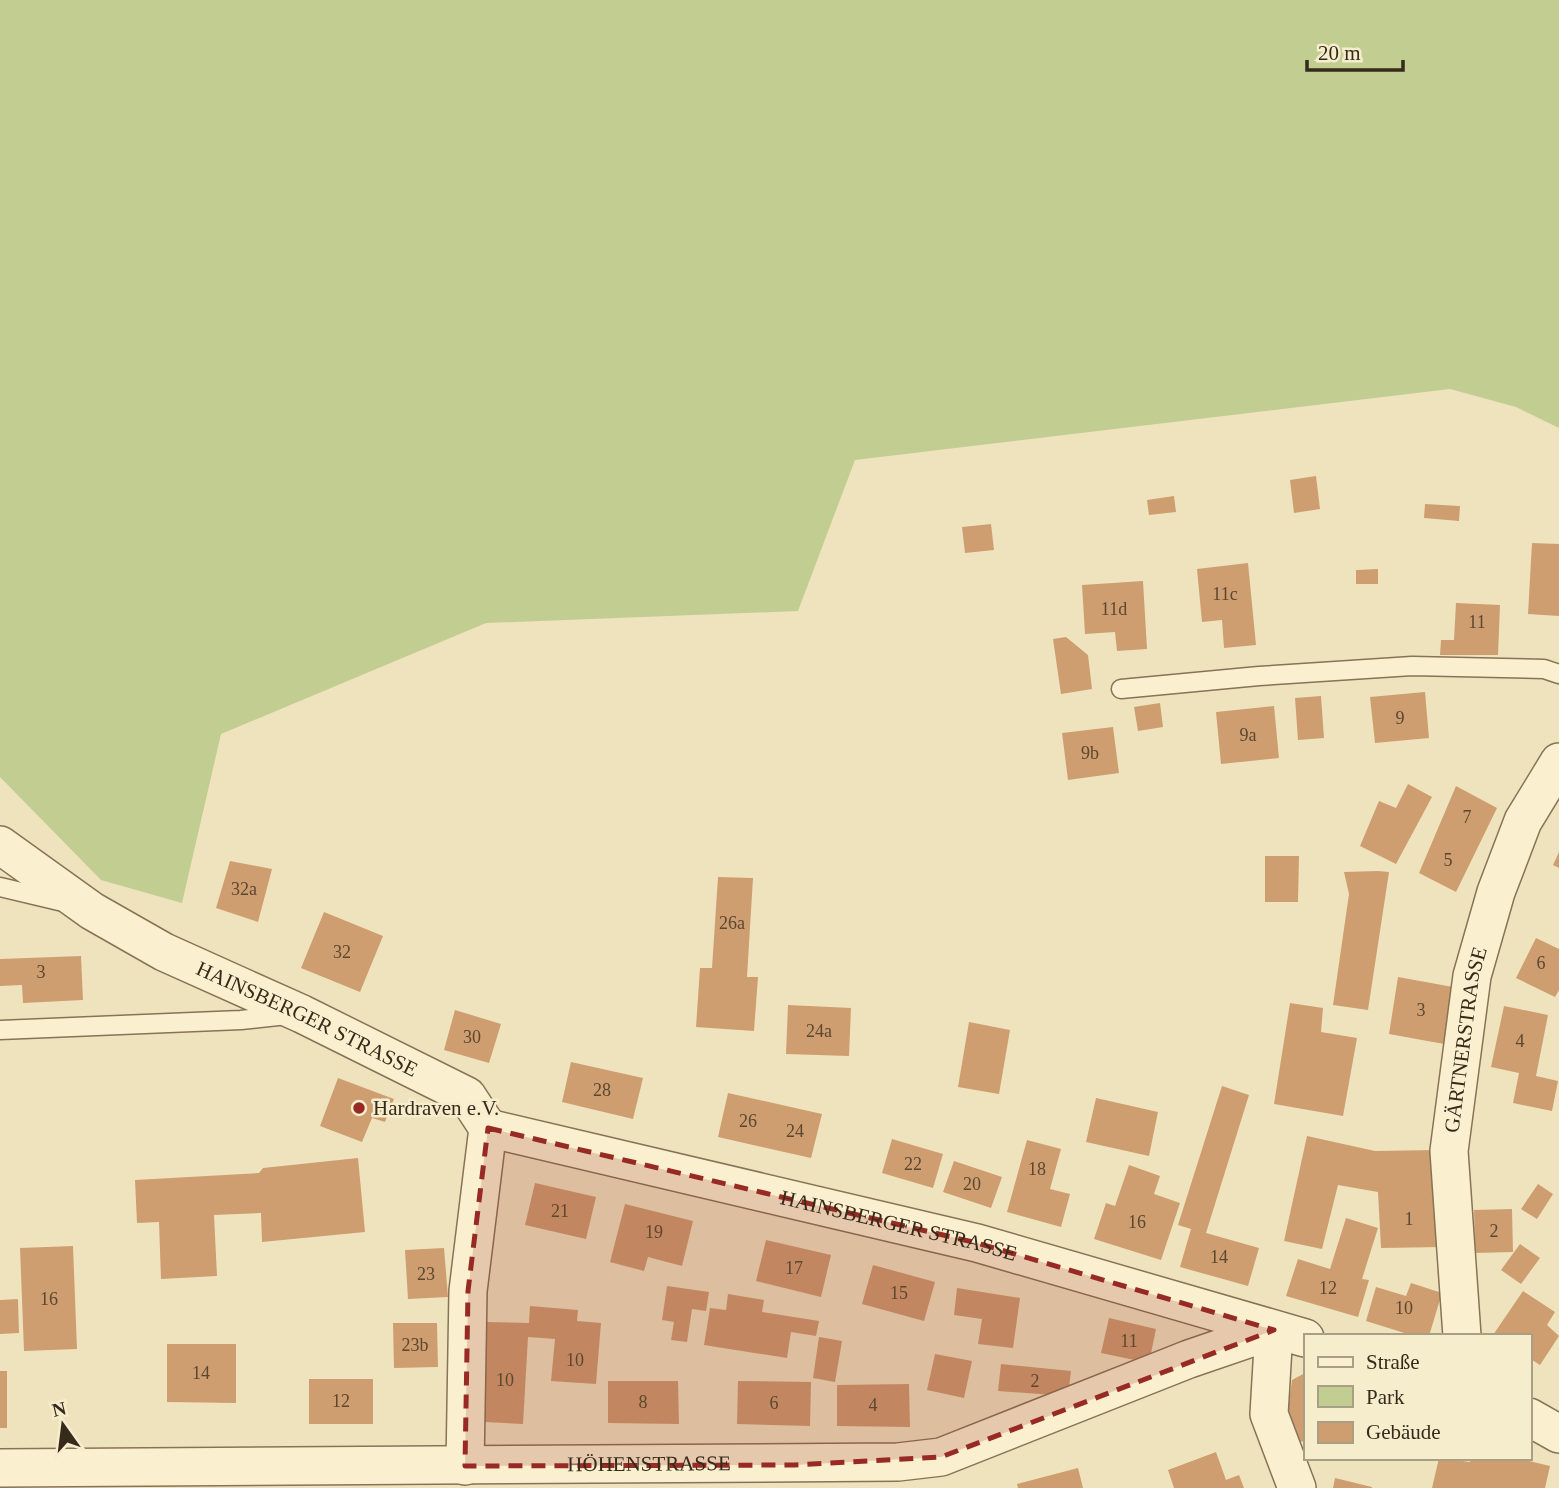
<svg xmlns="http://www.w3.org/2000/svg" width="1559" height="1488" font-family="Georgia,serif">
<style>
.green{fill:#c2cd91}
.building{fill:#ce9e71}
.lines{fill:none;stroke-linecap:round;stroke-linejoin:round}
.lane-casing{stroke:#877356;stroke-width:21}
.street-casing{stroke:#877356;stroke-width:40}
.lane{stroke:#faf0d0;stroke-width:18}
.street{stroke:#faf0d0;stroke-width:37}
.marked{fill:#972b24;fill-opacity:0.2;stroke:#972b24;stroke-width:5;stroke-dasharray:14 9;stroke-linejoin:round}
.poi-dot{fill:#972b24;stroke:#f6edcc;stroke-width:2.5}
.labels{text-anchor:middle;stroke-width:5;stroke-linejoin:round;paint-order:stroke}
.number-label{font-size:18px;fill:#5c4730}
.street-label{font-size:21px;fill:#362a1b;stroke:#f6edcc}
.poi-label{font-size:21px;fill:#362a1b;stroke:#f6edcc;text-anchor:start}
</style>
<rect width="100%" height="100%" fill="#efe3bd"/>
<path class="green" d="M 0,0 L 1559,0 L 1559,428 L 1516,407 L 1450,389 L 855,460 L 798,611 L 486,623 L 221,734 L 182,903 L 101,880 L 0,777 Z"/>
<path class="building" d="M 1316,476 L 1320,509 L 1294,513 L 1290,480 Z
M 1174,496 L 1176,512 L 1149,515 L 1147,500 Z
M 1425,504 L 1460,506 L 1459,521 L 1424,518 Z
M 991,524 L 994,550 L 965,553 L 962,527 Z
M 1532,543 L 1559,544 L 1559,616 L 1528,614 Z
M 1248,563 L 1256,645 L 1224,648 L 1222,620 L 1202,622 L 1197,569 Z
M 1378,569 L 1378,584 L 1356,584 L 1356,570 Z
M 1143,581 L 1147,649 L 1117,651 L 1115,632 L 1085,634 L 1082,585 Z
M 1456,603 L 1500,605 L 1498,655 L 1440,655 L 1441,640 L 1454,640 Z
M 1066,637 L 1088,655 L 1092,689 L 1061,694 L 1053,639 Z
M 1425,692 L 1429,738 L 1375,743 L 1370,697 Z
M 1321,696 L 1324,738 L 1298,740 L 1295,698 Z
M 1160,703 L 1163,727 L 1138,731 L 1134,707 Z
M 1274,706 L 1279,758 L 1221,764 L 1216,712 Z
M 1113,727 L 1119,773 L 1068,780 L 1062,733 Z
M 1408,784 L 1432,797 L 1396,864 L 1360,846 L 1379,801 L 1396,808 Z
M 1456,786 L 1497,808 L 1456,892 L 1419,873 Z
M 1559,852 L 1559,868 L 1553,865 Z
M 1265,856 L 1299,856 L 1298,902 L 1265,902 Z
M 230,861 L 272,869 L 258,922 L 216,908 Z
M 1378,871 L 1389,872 L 1368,1010 L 1333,1005 L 1349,894 L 1344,872 Z
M 718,877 L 753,878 L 747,977 L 758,977 L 754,1031 L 696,1027 L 700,968 L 712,968 Z
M 324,912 L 383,936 L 360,992 L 301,968 Z
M 1536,938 L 1559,949 L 1559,990 L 1555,997 L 1516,978 Z
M 81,956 L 83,1000 L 23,1003 L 22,985 L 0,986 L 0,959 Z
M 1398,977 L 1453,987 L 1444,1044 L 1389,1034 Z
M 1290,1003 L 1323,1008 L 1321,1032 L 1357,1038 L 1343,1116 L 1274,1104 Z
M 788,1005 L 851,1008 L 849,1056 L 786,1054 Z
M 1504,1006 L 1548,1015 L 1536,1076 L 1558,1081 L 1552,1111 L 1513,1103 L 1519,1073 L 1491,1067 Z
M 455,1010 L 501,1024 L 489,1063 L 444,1050 Z
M 969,1022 L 1010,1030 L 999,1094 L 958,1087 Z
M 571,1062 L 643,1078 L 633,1119 L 562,1102 Z
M 338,1078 L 394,1099 L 385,1122 L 372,1118 L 362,1142 L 320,1126 Z
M 1222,1086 L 1249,1095 L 1206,1233 L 1259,1248 L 1248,1286 L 1180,1267 L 1191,1229 L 1178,1225 Z
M 728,1093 L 822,1114 L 811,1158 L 718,1137 Z
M 1096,1098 L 1158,1112 L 1149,1156 L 1086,1142 Z
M 1307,1136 L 1375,1151 L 1436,1150 L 1441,1247 L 1381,1248 L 1378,1192 L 1338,1185 L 1322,1249 L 1284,1241 Z
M 892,1139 L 943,1154 L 933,1188 L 882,1173 Z
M 1027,1140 L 1061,1149 L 1050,1189 L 1070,1194 L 1061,1227 L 1007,1212 Z
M 358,1158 L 365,1232 L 262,1242 L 261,1213 L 214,1215 L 217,1276 L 161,1279 L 159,1222 L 137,1223 L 135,1180 L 259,1173 L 263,1168 Z
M 954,1161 L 1002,1177 L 991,1208 L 943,1192 Z
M 1129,1165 L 1160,1176 L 1154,1194 L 1180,1203 L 1161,1260 L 1094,1239 L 1106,1203 L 1115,1206 Z
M 535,1183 L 596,1197 L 586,1239 L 525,1225 Z
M 1538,1184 L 1553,1194 L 1537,1219 L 1521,1209 Z
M 625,1204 L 693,1221 L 682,1266 L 648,1257 L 644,1271 L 610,1262 Z
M 1512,1209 L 1513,1252 L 1475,1253 L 1474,1210 Z
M 1346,1218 L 1378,1228 L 1362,1279 L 1369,1280 L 1358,1317 L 1286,1296 L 1298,1259 L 1330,1269 Z
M 766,1240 L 831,1255 L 821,1297 L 756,1281 Z
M 1520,1244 L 1540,1258 L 1521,1284 L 1501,1270 Z
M 73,1246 L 77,1349 L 24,1351 L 20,1248 Z
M 444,1248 L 448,1297 L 408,1299 L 405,1250 Z
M 873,1265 L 935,1282 L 924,1321 L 862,1304 Z
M 1411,1283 L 1442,1293 L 1429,1336 L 1414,1336 L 1366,1321 L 1376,1287 L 1406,1296 Z
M 667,1286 L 709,1292 L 706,1311 L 692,1309 L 687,1342 L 671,1340 L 674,1322 L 662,1320 Z
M 957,1288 L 1020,1298 L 1013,1348 L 978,1344 L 982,1319 L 954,1315 Z
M 1523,1291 L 1555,1312 L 1547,1325 L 1559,1336 L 1540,1365 L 1529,1358 L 1529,1336 L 1493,1335 Z
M 728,1294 L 764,1300 L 762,1312 L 819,1321 L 816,1336 L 791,1332 L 787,1358 L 704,1345 L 710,1308 L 726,1310 Z
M 18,1299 L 19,1333 L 0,1334 L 0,1300 Z
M 530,1306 L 578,1310 L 577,1321 L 601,1323 L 596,1384 L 551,1381 L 555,1339 L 528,1337 L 523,1424 L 484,1422 L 487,1322 L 529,1323 Z
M 1109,1318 L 1156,1329 L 1149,1363 L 1101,1353 Z
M 393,1323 L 437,1323 L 438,1367 L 394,1368 Z
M 819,1337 L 842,1341 L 835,1382 L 813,1378 Z
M 167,1344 L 236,1344 L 236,1403 L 167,1402 Z
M 935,1354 L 972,1361 L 964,1398 L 927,1390 Z
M 1001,1364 L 1071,1371 L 1068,1396 L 998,1391 Z
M 0,1371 L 7,1371 L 7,1428 L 0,1428 Z
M 1305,1373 L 1305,1442 L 1284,1439 L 1292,1380 Z
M 309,1379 L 373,1379 L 373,1424 L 309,1424 Z
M 608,1381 L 678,1381 L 679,1424 L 608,1423 Z
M 738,1381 L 811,1382 L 810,1426 L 737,1424 Z
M 909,1384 L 910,1427 L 837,1426 L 837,1385 Z
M 1216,1452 L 1226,1480 L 1239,1475 L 1244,1488 L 1174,1488 L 1168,1470 Z
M 1439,1458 L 1470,1462 L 1471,1458 L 1517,1458 L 1550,1466 L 1545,1488 L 1432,1488 Z
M 1078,1468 L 1083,1488 L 1018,1488 L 1017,1484 Z
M 1335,1478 L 1372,1487 L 1372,1488 L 1333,1488 Z"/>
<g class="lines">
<defs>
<path id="lane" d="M 1121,689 L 1259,676 L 1412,666 L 1544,669 L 1559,674
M 0,887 L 59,901
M 0,1030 L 241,1020 L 287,1015"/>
<g id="street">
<path id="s1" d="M 0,845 L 92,911 L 164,952 L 302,1014 L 467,1096 L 488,1128 L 468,1291 L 465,1466"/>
<path id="s2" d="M 488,1128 L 977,1243 L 1305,1338"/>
<path d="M 1274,1330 L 1269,1414 L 1297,1488"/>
<path id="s3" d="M 1462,1336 L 1449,1151 L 1472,976 L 1496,892 L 1523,821 L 1559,762"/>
<path d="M 1529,1417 L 1559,1434"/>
<path id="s4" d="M 0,1468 L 898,1462 L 941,1457 L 1189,1359 L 1274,1330"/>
</g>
</defs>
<use href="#lane" class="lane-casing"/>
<use href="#street" class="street-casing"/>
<use href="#lane" class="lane"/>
<use href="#street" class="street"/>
</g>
<path class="marked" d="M 488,1128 L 977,1243 L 1274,1330 L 941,1457 L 794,1465 L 465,1466 L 468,1291 Z"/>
<circle class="poi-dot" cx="359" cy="1108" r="7"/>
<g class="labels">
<g class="number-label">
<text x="1225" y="600">11c</text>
<text x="1114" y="615">11d</text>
<text x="1477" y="628">11</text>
<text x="1400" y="724">9</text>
<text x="1248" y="741">9a</text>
<text x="1090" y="759">9b</text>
<text x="1467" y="823">7</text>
<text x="1448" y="866">5</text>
<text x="244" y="895">32a</text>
<text x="732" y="929">26a</text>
<text x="342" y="958">32</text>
<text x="1541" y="969">6</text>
<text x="41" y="978">3</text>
<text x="1421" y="1016">3</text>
<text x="819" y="1037">24a</text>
<text x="472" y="1043">30</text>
<text x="1520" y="1047">4</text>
<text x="602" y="1096">28</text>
<text x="748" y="1127">26</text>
<text x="795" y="1137">24</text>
<text x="913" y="1170">22</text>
<text x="1037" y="1175">18</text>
<text x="972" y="1190">20</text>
<text x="560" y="1217">21</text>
<text x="1409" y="1225">1</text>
<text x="1137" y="1228">16</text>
<text x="1494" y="1237">2</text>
<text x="654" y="1238">19</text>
<text x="1219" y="1263">14</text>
<text x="794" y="1274">17</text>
<text x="426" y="1280">23</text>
<text x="1328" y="1294">12</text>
<text x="899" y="1299">15</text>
<text x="49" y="1305">16</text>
<text x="1404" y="1314">10</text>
<text x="1129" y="1347">11</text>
<text x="415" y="1351">23b</text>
<text x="575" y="1366">10</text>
<text x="201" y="1379">14</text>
<text x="505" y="1386">10</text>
<text x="1035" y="1387">2</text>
<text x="341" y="1407">12</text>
<text x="643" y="1408">8</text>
<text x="774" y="1409">6</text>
<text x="873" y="1411">4</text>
</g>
<g class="street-label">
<text dy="7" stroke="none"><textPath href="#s1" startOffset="354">HAINSBERGER STRASSE</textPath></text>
<text dy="7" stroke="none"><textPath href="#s3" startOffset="298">GÄRTNERSTRASSE</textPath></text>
<text dy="7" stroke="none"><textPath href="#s2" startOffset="422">HAINSBERGER STRASSE</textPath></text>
<text dy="7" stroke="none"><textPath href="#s4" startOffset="649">HÖHENSTRASSE</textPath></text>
</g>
<g class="poi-label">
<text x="373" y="1115">Hardraven e.V.</text>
</g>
</g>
<rect x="1304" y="1334" width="228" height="126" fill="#f6edcc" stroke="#a99f85" stroke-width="2"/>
<rect x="1318" y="1357" width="35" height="10" fill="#faf0d0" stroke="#a99f85" stroke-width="2"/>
<text x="1366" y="1369" font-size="21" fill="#362a1b">Straße</text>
<rect x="1318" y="1386" width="35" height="21" fill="#c2cd91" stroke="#a99f85" stroke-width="2"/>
<text x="1366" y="1404" font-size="21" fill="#362a1b">Park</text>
<rect x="1318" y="1422" width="35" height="21" fill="#ce9e71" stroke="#a99f85" stroke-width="2"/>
<text x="1366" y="1439" font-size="21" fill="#362a1b">Gebäude</text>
<g transform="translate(63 1425) rotate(346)" stroke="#f6edcc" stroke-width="5" paint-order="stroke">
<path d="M0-5L12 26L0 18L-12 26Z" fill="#362a1b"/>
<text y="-10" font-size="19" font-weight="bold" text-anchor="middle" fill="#362a1b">N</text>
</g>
<path d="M1307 60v10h96v-10" fill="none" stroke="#362a1b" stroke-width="3.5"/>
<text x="1318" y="60" font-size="21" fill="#362a1b" stroke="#f6edcc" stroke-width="5" paint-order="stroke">20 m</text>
</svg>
